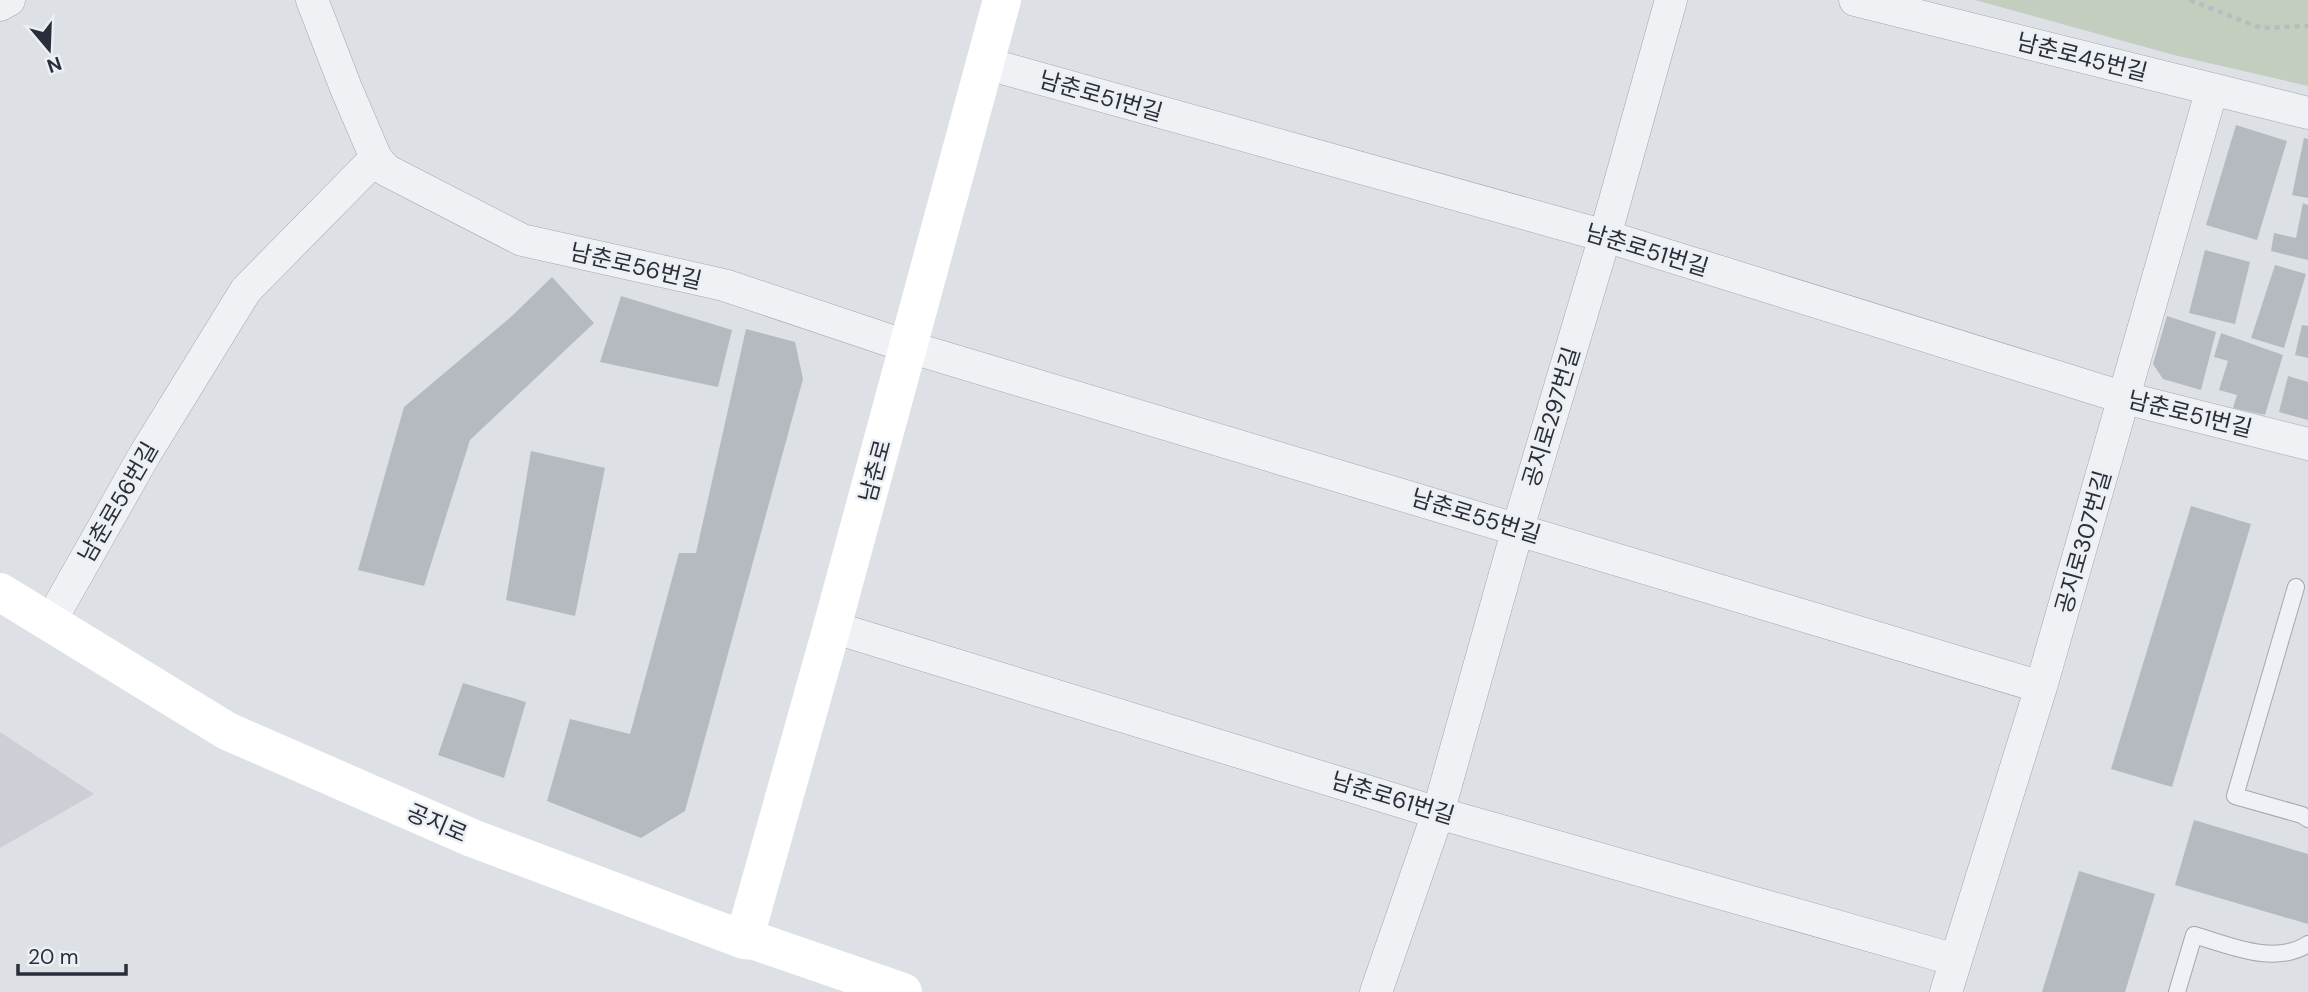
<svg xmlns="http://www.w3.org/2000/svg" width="2308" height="992" font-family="'DM Sans','Noto Sans KR',sans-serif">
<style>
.built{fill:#cccfd6}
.green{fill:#c3cebf}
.building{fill:#b5bac1}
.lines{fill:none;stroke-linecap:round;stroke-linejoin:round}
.lane-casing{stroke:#a3a7ae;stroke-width:18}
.street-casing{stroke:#a3a7ae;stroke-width:33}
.path{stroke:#b8bbc0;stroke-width:4.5;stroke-dasharray:5 5;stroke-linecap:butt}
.lane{stroke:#eff1f4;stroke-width:16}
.street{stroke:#eff1f4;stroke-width:32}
.secondary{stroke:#fff;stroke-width:38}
.labels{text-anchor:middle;stroke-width:5;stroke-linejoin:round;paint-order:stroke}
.street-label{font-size:23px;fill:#292f3a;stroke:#eceff3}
</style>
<rect width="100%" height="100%" fill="#dde0e5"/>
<path class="built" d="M 0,732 L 94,794 L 0,848 Z"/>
<path class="green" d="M 1975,0 L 2308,0 L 2308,86 L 2174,55 Z"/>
<path class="building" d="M 2236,125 L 2287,141 L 2257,240 L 2206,225 Z
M 2304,138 L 2308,139 L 2308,198 L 2292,195 Z
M 2303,203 L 2308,205 L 2308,260 L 2271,251 L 2274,233 L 2296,238 Z
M 2205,250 L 2250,262 L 2235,324 L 2189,313 Z
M 2275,265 L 2306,274 L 2284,348 L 2251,338 Z
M 552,277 L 594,323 L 470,440 L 424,586 L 358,570 L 404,407 L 512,316 Z
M 621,296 L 732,330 L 718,387 L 600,362 Z
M 2167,316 L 2216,332 L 2201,390 L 2163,379 L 2153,364 Z
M 2302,325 L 2308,326 L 2308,358 L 2295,355 Z
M 746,329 L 795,342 L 803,379 L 685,811 L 641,838 L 547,801 L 570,719 L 630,734 L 679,553 L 696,553 Z
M 2221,333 L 2283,355 L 2265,415 L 2233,408 L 2237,395 L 2219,390 L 2228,361 L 2214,357 Z
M 2288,376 L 2308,382 L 2308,420 L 2279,412 Z
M 531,451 L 605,468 L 575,616 L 506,600 Z
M 2191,506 L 2251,524 L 2172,787 L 2111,769 Z
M 463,683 L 526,702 L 504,778 L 438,755 Z
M 2194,820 L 2308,854 L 2308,924 L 2175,885 Z
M 2079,871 L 2155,894 L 2125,992 L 2042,992 Z"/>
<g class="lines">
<defs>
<path id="lane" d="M 2296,587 L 2235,796 L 2302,815 L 2308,819
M 2177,992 L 2194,935 C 2229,945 2274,966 2308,944"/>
<path id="street" d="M 312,0 L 346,88 L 376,158 L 386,170 L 522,240 L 724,285 L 909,347 L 2041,687
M 1855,0 L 2308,113
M 0,5 L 9,0
M 984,63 L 1605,236 L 2125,398 L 2308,444
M 50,622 L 145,454 L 246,290 L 376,158
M 832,627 L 1438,813 L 1956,960
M 1376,992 L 1438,813 L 1518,528 L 1605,236 L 1671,0
M 1946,992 L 2041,687 L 2212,89"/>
</defs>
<use href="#lane" class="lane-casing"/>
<use href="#street" class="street-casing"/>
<path class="path" d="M 2190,0 L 2261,28 L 2308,26"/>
<use href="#lane" class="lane"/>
<use href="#street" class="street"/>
<path class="secondary" d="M 0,592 L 227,731 L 472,838 L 744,940 L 755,941 L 903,992
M 744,940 L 832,627 L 1002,0"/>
</g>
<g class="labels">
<g class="street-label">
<text transform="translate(2082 57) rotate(14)" y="8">남춘로45번길</text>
<text transform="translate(1101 96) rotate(16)" y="8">남춘로51번길</text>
<text transform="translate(1647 250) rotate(17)" y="8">남춘로51번길</text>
<text transform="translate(636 266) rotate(13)" y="8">남춘로56번길</text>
<text transform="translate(2190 414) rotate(14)" y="8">남춘로51번길</text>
<text transform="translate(1551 417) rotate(-73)" y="8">공지로297번길</text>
<text transform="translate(875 471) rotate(-75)" y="8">남춘로</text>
<text transform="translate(118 502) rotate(-60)" y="8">남춘로56번길</text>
<text transform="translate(1476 516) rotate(17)" y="8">남춘로55번길</text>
<text transform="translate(2083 542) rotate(-74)" y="8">공지로307번길</text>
<text transform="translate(1393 798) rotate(17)" y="8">남춘로61번길</text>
<text transform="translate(437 823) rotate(23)" y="8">공지로</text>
</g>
</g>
<g transform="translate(49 49) rotate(161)" stroke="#eceff3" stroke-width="5" paint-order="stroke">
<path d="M0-5L12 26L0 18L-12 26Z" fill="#292f3a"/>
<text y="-10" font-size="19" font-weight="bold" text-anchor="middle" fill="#292f3a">N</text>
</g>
<path d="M18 964v10h108v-10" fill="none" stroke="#292f3a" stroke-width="3.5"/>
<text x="28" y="964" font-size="21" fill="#292f3a" stroke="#eceff3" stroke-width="5" paint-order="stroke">20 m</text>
</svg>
